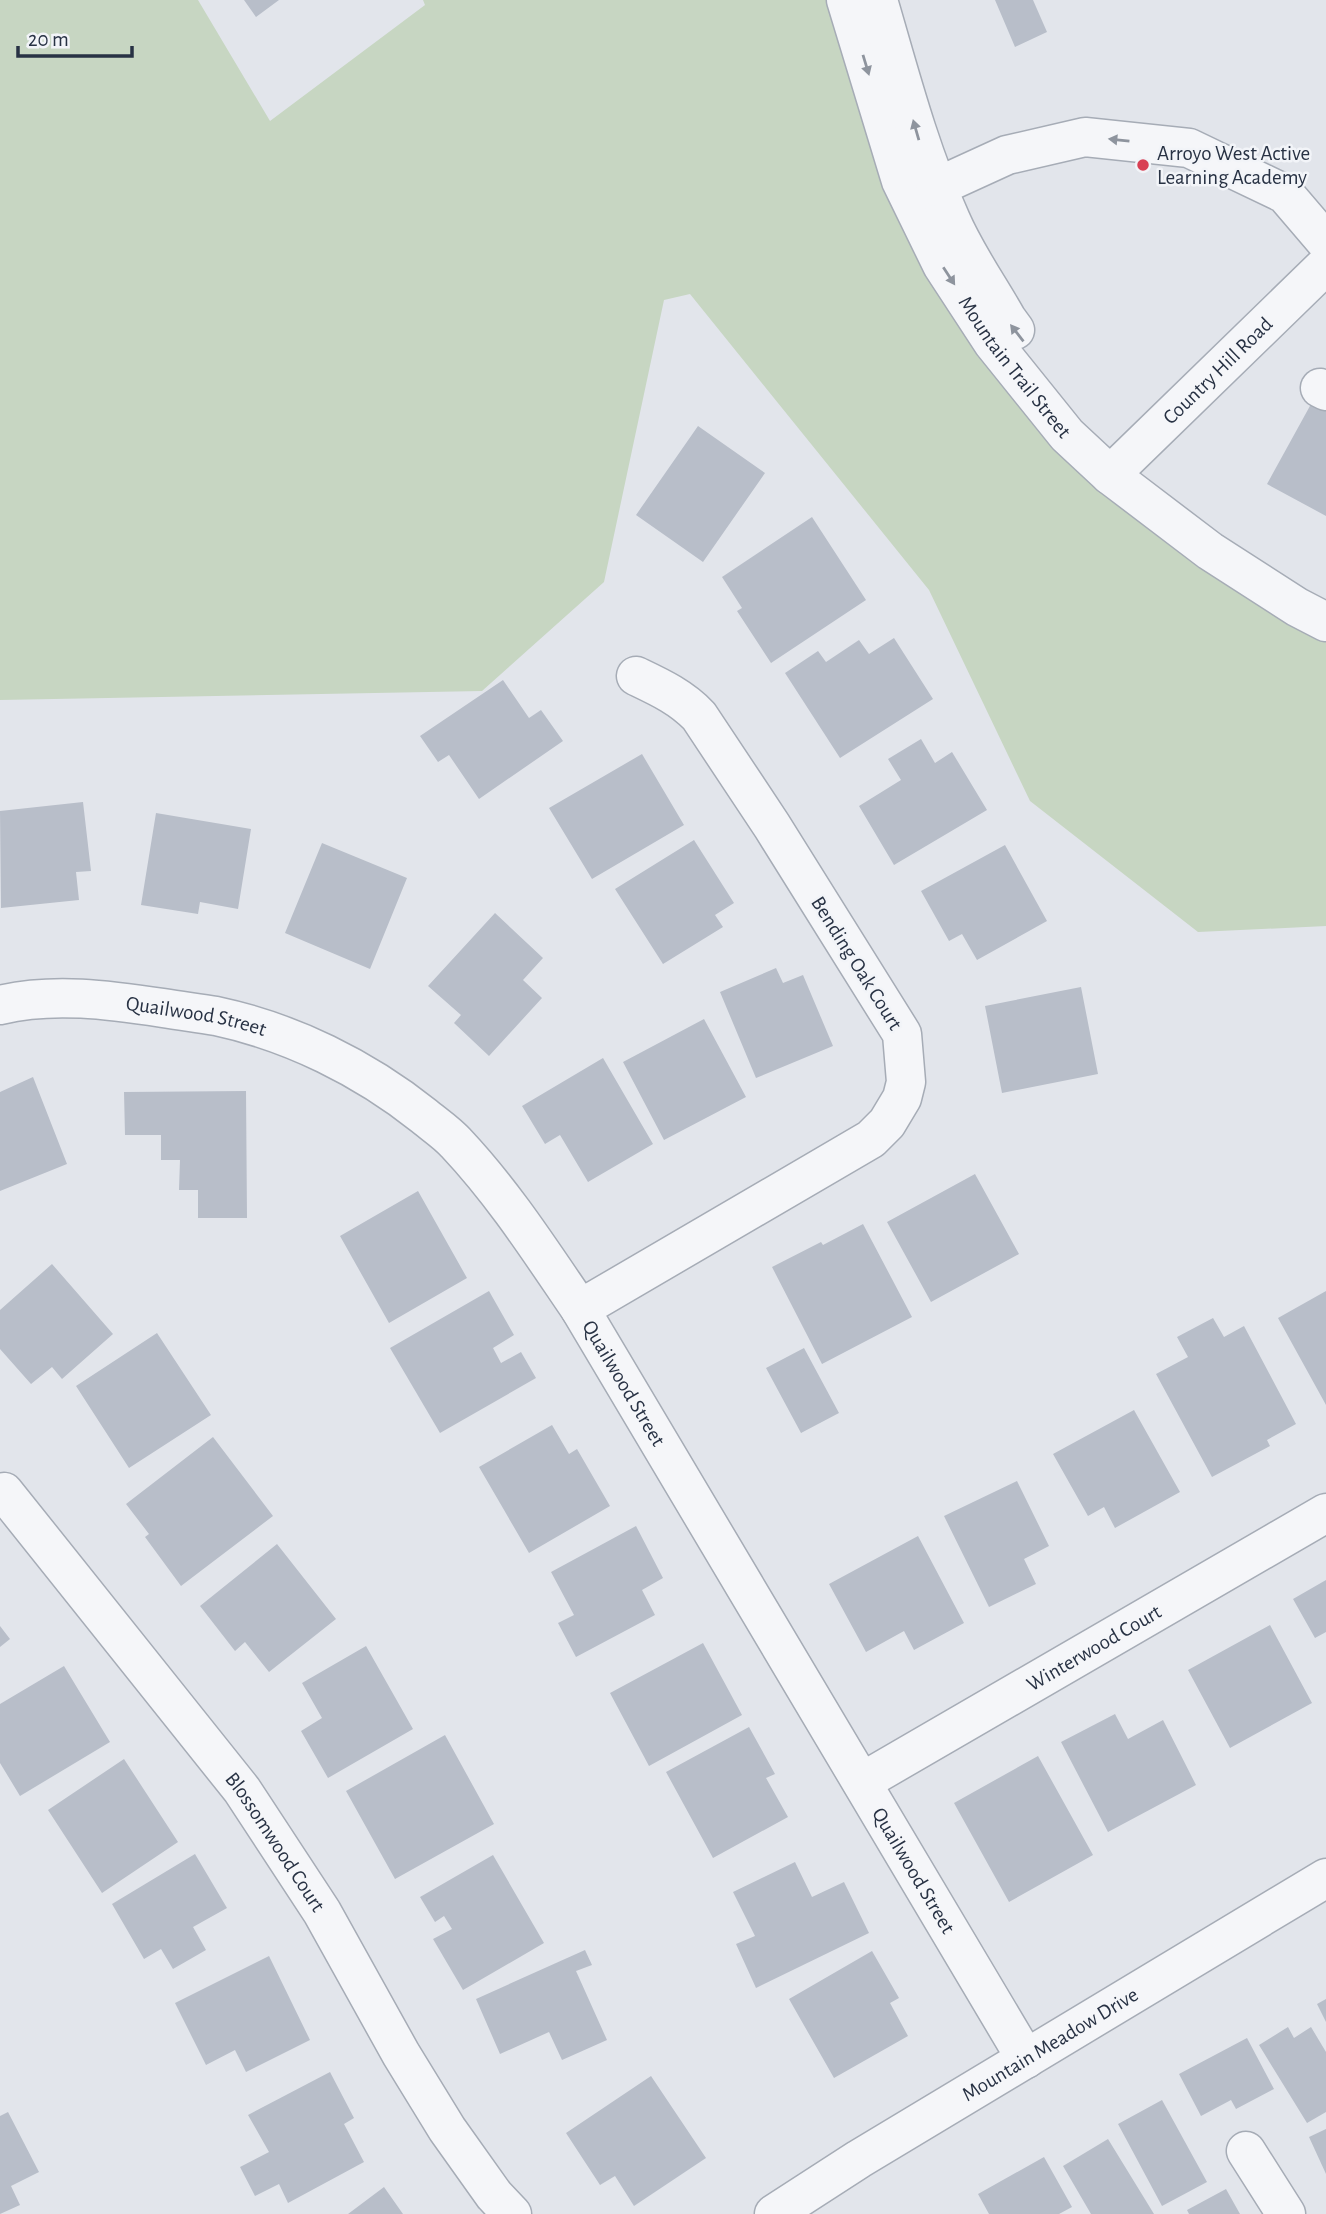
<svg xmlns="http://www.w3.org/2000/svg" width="1326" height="2214" font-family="'Alegreya Sans',sans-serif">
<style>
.green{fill:#c7d6c2}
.building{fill:#b8bec9}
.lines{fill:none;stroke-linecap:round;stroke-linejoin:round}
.minor-casing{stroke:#a6acb6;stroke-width:41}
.minor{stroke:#f5f6f9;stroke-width:38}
.oneway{fill:#8e949e}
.poi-dot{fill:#d83f53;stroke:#f2f4f8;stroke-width:2.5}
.labels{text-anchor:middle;stroke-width:5;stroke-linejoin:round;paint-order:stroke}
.poi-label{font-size:21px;fill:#283244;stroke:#f2f4f8;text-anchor:start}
.street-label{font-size:21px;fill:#283244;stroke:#f2f4f8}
</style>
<rect width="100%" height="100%" fill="#e2e5eb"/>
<path class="green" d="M 0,0 L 198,0 L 270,121 L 425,5 L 423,0 L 846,0 L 901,181 L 1067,435 L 1326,622 L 1326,926 L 1198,932 L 1030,801 L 929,590 L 690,294 L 664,300 L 604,582 L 482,691 L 0,700 Z"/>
<path class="building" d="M 244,0 L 279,0 L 256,17 Z
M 995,0 L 1033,0 L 1047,32 L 1015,47 Z
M 1316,395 L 1326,401 L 1326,516 L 1267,484 Z
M 698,426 L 765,473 L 703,562 L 636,515 Z
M 812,517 L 866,600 L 771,663 L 737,611 L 742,608 L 722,577 Z
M 894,638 L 933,699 L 840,758 L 785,673 L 818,651 L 826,662 L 859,640 L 869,654 Z
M 503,680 L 529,718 L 541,710 L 563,741 L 479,799 L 449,755 L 438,762 L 420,736 Z
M 921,739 L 935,763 L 952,752 L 987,810 L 894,865 L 859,806 L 901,780 L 888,759 Z
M 642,754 L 684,825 L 592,879 L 549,808 Z
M 83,802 L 91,871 L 76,872 L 79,900 L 1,908 L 0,811 Z
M 156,813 L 251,829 L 238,909 L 200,902 L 198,914 L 141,905 Z
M 694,840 L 734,903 L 715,915 L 723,927 L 663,964 L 615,889 Z
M 322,843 L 407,878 L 370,969 L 285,933 Z
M 1005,845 L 1047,921 L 977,960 L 962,934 L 949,941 L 921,891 Z
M 495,913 L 543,958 L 523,980 L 542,998 L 489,1056 L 454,1023 L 461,1015 L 428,986 Z
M 776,968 L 783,983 L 803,975 L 833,1046 L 756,1078 L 720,992 Z
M 1081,987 L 1098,1074 L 1002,1093 L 985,1006 Z
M 704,1019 L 746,1097 L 664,1140 L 623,1062 Z
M 603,1058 L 653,1144 L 588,1182 L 560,1135 L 545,1144 L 522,1106 Z
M 33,1077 L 67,1164 L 0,1191 L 0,1092 Z
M 246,1091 L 247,1218 L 198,1218 L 198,1190 L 179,1190 L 180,1160 L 161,1160 L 161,1135 L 125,1135 L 124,1092 Z
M 975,1174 L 1019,1254 L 931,1302 L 887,1222 Z
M 418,1191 L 467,1278 L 389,1323 L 340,1236 Z
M 863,1224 L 912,1317 L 822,1364 L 772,1267 L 821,1242 L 823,1245 Z
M 52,1264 L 113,1334 L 62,1379 L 52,1367 L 31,1384 L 0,1349 L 0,1310 Z
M 489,1291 L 514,1335 L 493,1348 L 501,1363 L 521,1352 L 536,1378 L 440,1433 L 390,1348 Z
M 1326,1291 L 1326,1405 L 1278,1318 Z
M 1213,1318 L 1224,1337 L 1244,1326 L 1296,1424 L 1267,1440 L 1270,1446 L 1212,1477 L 1156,1374 L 1188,1357 L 1177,1337 Z
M 157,1333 L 211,1415 L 129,1468 L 76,1386 Z
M 804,1348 L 839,1413 L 801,1433 L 766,1368 Z
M 1134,1410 L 1180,1492 L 1115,1528 L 1104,1507 L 1088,1516 L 1053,1454 Z
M 552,1425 L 569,1454 L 577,1449 L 610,1506 L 529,1553 L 479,1467 Z
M 213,1437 L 273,1516 L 181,1586 L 145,1537 L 149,1534 L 126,1504 Z
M 1017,1481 L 1049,1546 L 1024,1559 L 1036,1584 L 989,1607 L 944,1516 Z
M 636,1526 L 663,1578 L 642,1590 L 655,1615 L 576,1657 L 558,1623 L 574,1615 L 551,1572 Z
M 918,1536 L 964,1623 L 914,1650 L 904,1631 L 866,1652 L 829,1584 Z
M 277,1544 L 336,1619 L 269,1672 L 245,1642 L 235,1651 L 200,1606 Z
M 1326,1580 L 1326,1632 L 1315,1638 L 1293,1599 Z
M 1270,1625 L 1312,1703 L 1230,1748 L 1188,1670 Z
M 0,1626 L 10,1639 L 0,1647 Z
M 703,1643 L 742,1715 L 649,1766 L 610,1693 Z
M 366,1646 L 413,1729 L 328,1778 L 301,1731 L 322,1718 L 302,1683 Z
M 64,1666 L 110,1742 L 20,1796 L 0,1763 L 0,1704 Z
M 1115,1714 L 1128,1739 L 1163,1720 L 1196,1785 L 1108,1832 L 1061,1742 Z
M 749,1727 L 775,1774 L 766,1778 L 788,1817 L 713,1858 L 666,1772 Z
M 445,1735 L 494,1824 L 395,1879 L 346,1791 Z
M 1038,1756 L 1093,1855 L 1009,1902 L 954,1803 Z
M 124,1759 L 178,1842 L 102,1893 L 48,1810 Z
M 195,1854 L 227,1908 L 193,1927 L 206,1950 L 173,1969 L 161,1949 L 144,1959 L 112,1904 Z
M 493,1855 L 544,1943 L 463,1990 L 433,1939 L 452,1929 L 444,1916 L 435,1922 L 420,1897 Z
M 795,1862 L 812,1897 L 844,1882 L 869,1933 L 756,1988 L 736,1944 L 755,1936 L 733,1892 Z
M 585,1950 L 592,1965 L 576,1971 L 607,2040 L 562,2060 L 549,2032 L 500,2054 L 476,1999 Z
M 872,1951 L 899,1998 L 890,2003 L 908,2036 L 834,2078 L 789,1999 Z
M 269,1956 L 310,2040 L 246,2072 L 235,2050 L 206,2065 L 175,2003 Z
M 1326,1999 L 1326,2022 L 1317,2004 Z
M 1288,2027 L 1294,2038 L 1311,2027 L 1326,2052 L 1326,2112 L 1307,2123 L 1259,2045 Z
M 1247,2038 L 1274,2089 L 1236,2109 L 1231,2100 L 1201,2116 L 1179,2074 Z
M 330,2072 L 354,2118 L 344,2124 L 364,2162 L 288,2203 L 279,2184 L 255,2196 L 240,2167 L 269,2152 L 248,2115 Z
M 651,2076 L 706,2158 L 634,2206 L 615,2176 L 600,2185 L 566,2133 Z
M 1162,2100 L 1207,2182 L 1162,2206 L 1118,2124 Z
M 8,2112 L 39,2172 L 11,2186 L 20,2205 L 0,2214 L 0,2116 Z
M 1326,2129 L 1326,2174 L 1309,2137 Z
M 1108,2139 L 1154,2214 L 1091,2214 L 1063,2166 Z
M 1044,2157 L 1072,2207 L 1059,2214 L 989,2214 L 978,2194 Z
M 384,2187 L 403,2214 L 348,2214 Z
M 1226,2189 L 1240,2214 L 1189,2214 L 1187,2210 Z"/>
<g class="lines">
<defs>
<g id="minor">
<path id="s1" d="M 846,0 L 901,181 L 942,265 L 993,343 L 1067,435 L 1110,475 L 1210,551 L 1297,607 L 1326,622"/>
<path d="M 878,0 C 900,75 919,149 951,220 C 966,255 989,287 1007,319 L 1015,330"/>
<path d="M 937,187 L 1007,155 L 1085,137 L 1189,148 L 1285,194 L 1326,242"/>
<path d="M 1320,388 L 1326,391"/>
<path id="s2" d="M 1110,475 L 1326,265"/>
<path id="s3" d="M 0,1005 C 53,992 110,1000 163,1008 C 181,1011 198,1013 216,1016 C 291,1032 364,1068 424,1116 C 435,1125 447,1133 456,1143 C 504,1194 541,1252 580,1309 L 1026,2059"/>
<path d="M 580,1309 L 871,1139 L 887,1123 L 902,1098 L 906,1082 L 902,1034 L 772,826 L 699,716 C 681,697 659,687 636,676"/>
<path id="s4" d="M 4,1492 L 242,1790 L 322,1912 L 401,2054 L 447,2129 L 494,2195 L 512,2214"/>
<path id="s5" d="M 862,1782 L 1326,1513"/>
<path d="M 1246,2151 L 1286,2214"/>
<path id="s6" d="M 774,2214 L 859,2159 L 1326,1878"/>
</g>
</defs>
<use href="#minor" class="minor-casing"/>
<use href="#minor" class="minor"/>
</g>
<defs><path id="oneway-solid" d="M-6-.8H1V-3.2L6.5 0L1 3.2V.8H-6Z" transform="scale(1.75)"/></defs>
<g class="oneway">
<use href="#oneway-solid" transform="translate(866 65) rotate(73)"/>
<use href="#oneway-solid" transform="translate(916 130) rotate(-106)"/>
<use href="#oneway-solid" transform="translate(1119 140) rotate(-174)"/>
<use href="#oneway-solid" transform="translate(949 276) rotate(57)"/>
<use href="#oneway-solid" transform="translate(1017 333) rotate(-128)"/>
</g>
<circle class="poi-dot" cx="1143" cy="165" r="7"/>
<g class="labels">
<g class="poi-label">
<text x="1157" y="160">Arroyo West Active<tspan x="1157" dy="24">Learning Academy</tspan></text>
</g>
<g class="street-label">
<text dy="7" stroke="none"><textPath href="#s1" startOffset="408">Mountain Trail Street</textPath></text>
<text dy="7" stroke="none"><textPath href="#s2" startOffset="150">Country Hill Road</textPath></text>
<text transform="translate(857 963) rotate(58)" y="7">Bending Oak Court</text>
<text dy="7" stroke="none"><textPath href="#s3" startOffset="198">Quailwood Street</textPath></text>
<text dy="7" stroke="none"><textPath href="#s3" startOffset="786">Quailwood Street</textPath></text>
<text dy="7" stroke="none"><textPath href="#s5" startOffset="268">Winterwood Court</textPath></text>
<text dy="7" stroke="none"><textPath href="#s4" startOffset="443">Blossomwood Court</textPath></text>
<text dy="7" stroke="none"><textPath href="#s3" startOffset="1353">Quailwood Street</textPath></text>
<text dy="7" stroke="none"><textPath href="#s6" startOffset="324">Mountain Meadow Drive</textPath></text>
</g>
</g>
<path d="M18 46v10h114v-10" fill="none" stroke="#283244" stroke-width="3.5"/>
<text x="28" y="46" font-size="21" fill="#283244" stroke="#f2f4f8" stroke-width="5" paint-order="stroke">20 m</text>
</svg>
